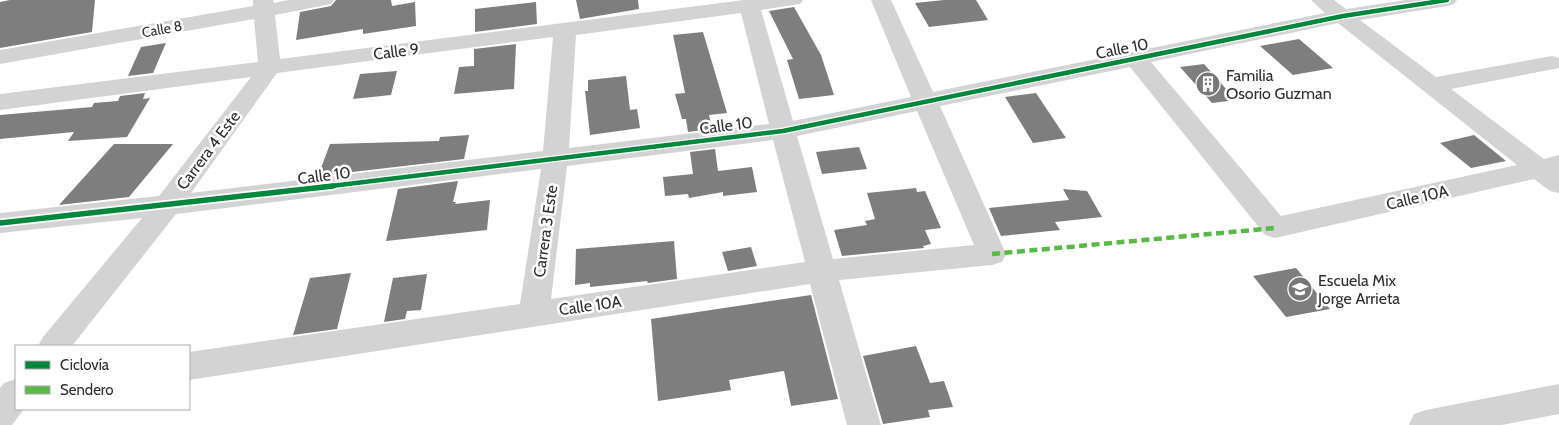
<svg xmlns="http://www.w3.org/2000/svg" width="1559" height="425" font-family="Cabin,sans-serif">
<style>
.building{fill:#7e7e7e}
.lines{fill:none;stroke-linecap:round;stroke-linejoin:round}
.minor{fill:#d3d3d3;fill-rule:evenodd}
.quiet{stroke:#58b947;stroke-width:4.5;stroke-dasharray:8 4.5;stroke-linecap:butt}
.cycleway-far1-casing{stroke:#fff;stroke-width:7}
.cycleway-casing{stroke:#fff;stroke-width:9}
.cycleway-far1{stroke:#00873e;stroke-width:4.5}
.cycleway{stroke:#00873e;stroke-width:5.5}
.labels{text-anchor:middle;stroke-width:5;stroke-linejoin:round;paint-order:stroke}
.far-street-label{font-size:14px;fill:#2e2e2e;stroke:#fff}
.street-label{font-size:16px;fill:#2e2e2e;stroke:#fff}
.poi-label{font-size:16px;fill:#2e2e2e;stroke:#fff;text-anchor:start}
</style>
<rect width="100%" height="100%" fill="#fff"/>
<path class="building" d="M 10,0 L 95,0 L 92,32 L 0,48 L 0,2 Z
M 336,0 L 391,0 L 392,6 L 415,2 L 416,26 L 363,34 L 363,29 L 296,40 L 300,12 L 331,6 Z
M 576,0 L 638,0 L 639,9 L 580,19 Z
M 944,0 L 976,0 L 988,20 L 929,27 L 915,3 Z
M 536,2 L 537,24 L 475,32 L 475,9 Z
M 794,7 L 821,55 L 834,95 L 799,99 L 787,60 L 793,59 L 769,11 Z
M 703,32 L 727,113 L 709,115 L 712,129 L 688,132 L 686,119 L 682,119 L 675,94 L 685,93 L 673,35 Z
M 1299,39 L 1333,68 L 1293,75 L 1260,46 Z
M 166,43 L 153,73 L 128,76 L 141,47 Z
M 516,44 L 514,89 L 454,94 L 459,67 L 474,66 L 474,49 Z
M 1204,64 L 1236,100 L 1212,103 L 1180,67 Z
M 397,71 L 391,95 L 353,99 L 360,74 Z
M 626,76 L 630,110 L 637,109 L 640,128 L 590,135 L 585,91 L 588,91 L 588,80 Z
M 145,93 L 143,99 L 150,98 L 127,137 L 68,141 L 74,132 L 0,139 L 0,115 L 92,107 L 94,103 L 118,101 L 120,96 Z
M 1036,93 L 1066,138 L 1033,143 L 1005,97 Z
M 469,135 L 464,159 L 318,176 L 330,144 L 439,141 L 440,137 Z
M 1474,135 L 1506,161 L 1471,168 L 1440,143 Z
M 114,144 L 173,144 L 129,197 L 59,205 Z
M 859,147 L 867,169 L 822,174 L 816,152 Z
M 715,149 L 718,171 L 752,167 L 757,192 L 723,196 L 723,192 L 689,198 L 688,194 L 665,196 L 663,177 L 693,174 L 690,152 Z
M 458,181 L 453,202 L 456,202 L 455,204 L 490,200 L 487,230 L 386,241 L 398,189 Z
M 916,188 L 917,192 L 925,191 L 941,228 L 925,230 L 931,244 L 923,246 L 924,248 L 842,256 L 834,230 L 867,225 L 865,221 L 875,219 L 867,193 Z
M 1063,189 L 1087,191 L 1102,217 L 1055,222 L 1060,230 L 1001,236 L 989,208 L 1069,200 Z
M 674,241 L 677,279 L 648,283 L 647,281 L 590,287 L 590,283 L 575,285 L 576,249 Z
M 751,247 L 757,266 L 728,271 L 722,252 Z
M 1296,268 L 1330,309 L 1286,317 L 1253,276 Z
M 351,273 L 337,329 L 293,335 L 310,278 Z
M 427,274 L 421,310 L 407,311 L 405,319 L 384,322 L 393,278 Z
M 811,295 L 838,399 L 791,406 L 784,371 L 729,380 L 731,390 L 658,401 L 651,319 Z
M 916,346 L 930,383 L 944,381 L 953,407 L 928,410 L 930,417 L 883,424 L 863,356 Z"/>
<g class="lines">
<path class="minor" d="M 253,0 L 273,0 L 274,3 L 288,0 L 334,0 L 331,4 L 275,15 L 280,59 L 744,0 L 803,0 L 800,4 L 761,10 L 793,121 L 911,97 L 871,0 L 891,0 L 933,92 L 1325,13 L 1311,0 L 1334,0 L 1346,9 L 1406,0 L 1457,0 L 1454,4 L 1447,6 L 1360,20 L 1436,77 L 1552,56 L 1559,58 L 1559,68 L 1451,89 L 1544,159 L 1559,155 L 1559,193 L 1550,191 L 1534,179 L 1275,238 L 1265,235 L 1130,67 L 940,106 L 1006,254 L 1002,262 L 992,265 L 839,280 L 881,425 L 847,425 L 810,284 L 189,380 L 189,352 L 520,304 L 541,169 L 176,214 L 72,346 L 38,346 L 43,337 L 142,218 L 0,233 L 0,213 L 159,196 L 251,77 L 0,110 L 0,94 L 258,62 L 254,19 L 0,64 L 0,50 L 253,6 ZM 741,13 L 769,124 L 569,148 L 576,35 ZM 1338,23 L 1517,165 L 1281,216 L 1151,62 ZM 553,37 L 543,151 L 191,193 L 277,73 ZM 917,111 L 974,245 L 833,259 L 797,136 ZM 773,140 L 805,262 L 551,299 L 567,166 Z
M 16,379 L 16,409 L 24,409 L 12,425 L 0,425 L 0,388 L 4,383 Z
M 1559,384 L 1559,414 L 1502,425 L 1409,425 L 1414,414 L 1426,410 Z"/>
<path class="quiet" d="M 992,254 L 1275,228"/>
<defs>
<path id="cycleway-far1" d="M 323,187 L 783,131 L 1343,16 L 1447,0"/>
<path id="cycleway" d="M 0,223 L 333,186"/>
</defs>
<use href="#cycleway-far1" class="cycleway-far1-casing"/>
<use href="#cycleway" class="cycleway-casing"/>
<use href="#cycleway-far1" class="cycleway-far1"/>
<use href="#cycleway" class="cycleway"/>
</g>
<defs>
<symbol id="building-disc" viewBox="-11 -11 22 22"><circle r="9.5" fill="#777" stroke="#fff"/><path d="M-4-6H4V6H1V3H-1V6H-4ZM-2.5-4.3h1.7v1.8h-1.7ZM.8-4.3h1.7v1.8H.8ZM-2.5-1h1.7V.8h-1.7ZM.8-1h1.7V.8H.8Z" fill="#fff"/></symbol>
<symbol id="school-disc" viewBox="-11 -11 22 22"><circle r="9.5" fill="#777" stroke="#fff"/><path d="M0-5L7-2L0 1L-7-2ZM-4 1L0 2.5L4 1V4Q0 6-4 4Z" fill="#fff"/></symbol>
</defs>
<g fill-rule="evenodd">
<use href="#building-disc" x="1194" y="70" width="28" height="28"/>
<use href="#school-disc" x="1286" y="275" width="28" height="28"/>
</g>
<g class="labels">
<g class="far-street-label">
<text transform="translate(162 29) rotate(-10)" y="5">Calle 8</text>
</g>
<g class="street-label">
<text transform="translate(1122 48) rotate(-11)" y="6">Calle 10</text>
<text transform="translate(396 51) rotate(-7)" y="6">Calle 9</text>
<text transform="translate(726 125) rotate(-7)" y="6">Calle 10</text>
<text transform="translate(208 150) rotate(-53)" y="6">Carrera 4 Este</text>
<text transform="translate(324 175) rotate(-7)" y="6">Calle 10</text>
<text transform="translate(1417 197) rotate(-13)" y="6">Calle 10A</text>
<text transform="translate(545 231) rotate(-82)" y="6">Carrera 3 Este</text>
<text transform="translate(590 305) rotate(-8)" y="6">Calle 10A</text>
</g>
<g class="poi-label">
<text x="1226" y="81">Familia<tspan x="1226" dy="18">Osorio Guzman</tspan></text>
<text x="1318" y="286">Escuela Mix<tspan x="1318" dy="18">Jorge Arrieta</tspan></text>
</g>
</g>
<rect x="15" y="345" width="175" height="65" fill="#ffffff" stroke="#ababab"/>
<rect x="25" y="361" width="25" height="8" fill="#00873e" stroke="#ababab"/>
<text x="60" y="370" font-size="15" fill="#2e2e2e">Ciclovía</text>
<rect x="25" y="386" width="25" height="8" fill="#58b947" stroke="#ababab"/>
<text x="60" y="395" font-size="15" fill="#2e2e2e">Sendero</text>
</svg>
